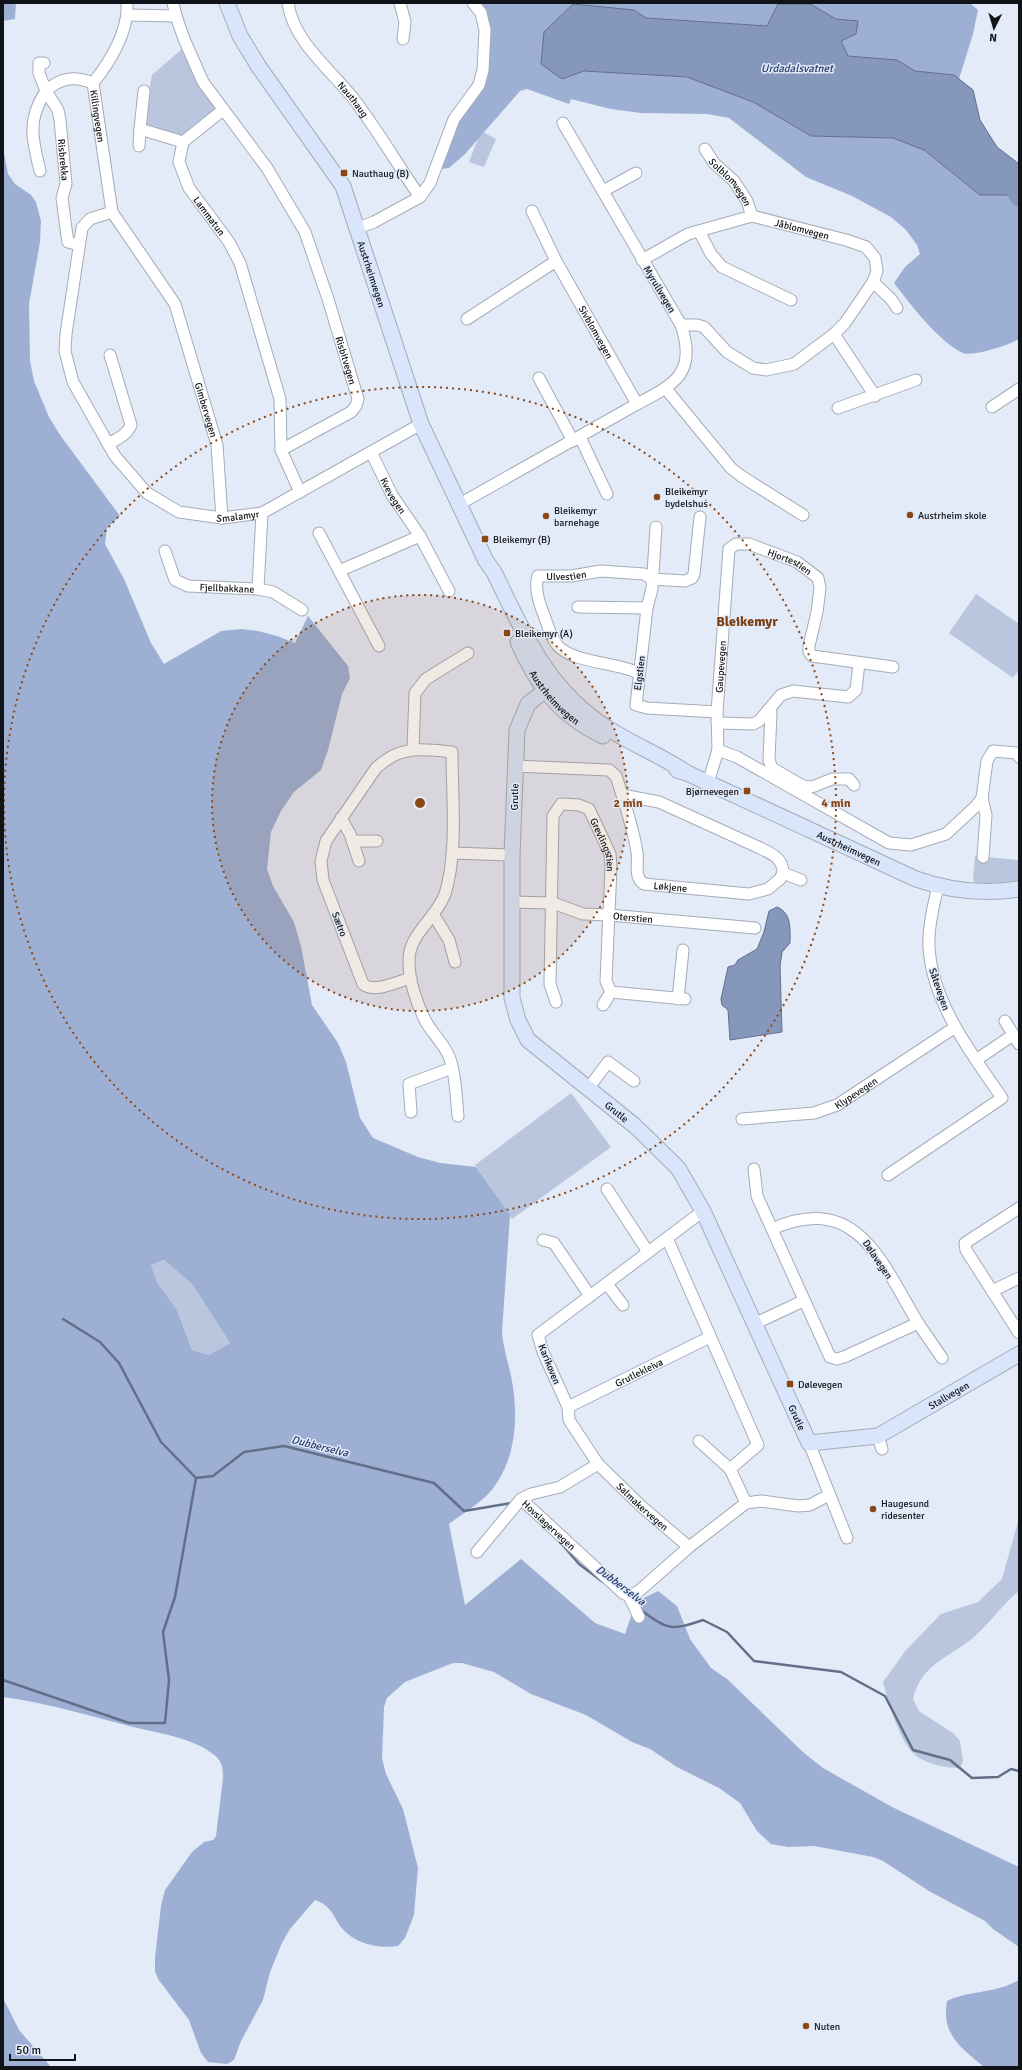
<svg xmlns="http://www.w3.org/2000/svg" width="1022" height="2070" font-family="Signika,sans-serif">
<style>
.green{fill:#bac6dd}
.forest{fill:#9db0d4;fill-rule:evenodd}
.water{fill:#8597ba;stroke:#626f89}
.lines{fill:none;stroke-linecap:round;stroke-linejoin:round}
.stream{stroke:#626f89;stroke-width:2.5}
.river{stroke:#8597ba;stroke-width:16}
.street-casing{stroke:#a4acb8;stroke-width:13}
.secondary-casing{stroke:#a4acb8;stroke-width:17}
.street{stroke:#fff;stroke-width:11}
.secondary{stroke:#d9e5fb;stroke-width:15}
.ring{fill:none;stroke:#8a4817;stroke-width:2;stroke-dasharray:2 4}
.poi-dot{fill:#8a4817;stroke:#e3eaf8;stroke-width:1.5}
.labels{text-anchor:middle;stroke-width:3;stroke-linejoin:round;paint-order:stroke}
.street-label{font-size:10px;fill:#101317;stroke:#e3eaf8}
.poi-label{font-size:10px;fill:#101317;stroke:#e3eaf8;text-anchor:start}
.water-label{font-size:11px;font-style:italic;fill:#233a69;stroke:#e3eaf8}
.district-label{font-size:14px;font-weight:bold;fill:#7a3e11;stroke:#e3eaf8}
.centre{fill:#8a4817;stroke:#e3eaf8;stroke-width:2}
.ring-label{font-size:12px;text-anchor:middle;font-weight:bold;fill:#8a4817;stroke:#e3eaf8;stroke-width:3;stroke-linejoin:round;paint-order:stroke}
</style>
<rect width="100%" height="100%" fill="#e3eaf8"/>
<path class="green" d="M 183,48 L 216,111 L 180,138 L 142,127 L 152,75 Z
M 481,131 L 496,139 L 484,167 L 469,162 Z
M 976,594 L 1019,624 L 1019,670 L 1013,678 L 949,633 Z
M 975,856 L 1019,860 L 1019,892 L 1011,899 L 979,893 L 973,879 Z
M 571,1093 L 611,1147 L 512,1219 L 475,1165 Z
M 164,1260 L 192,1284 L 230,1343 L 209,1355 L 192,1350 L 177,1310 L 157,1282 L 151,1265 Z
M 1019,1518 L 1019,1591 C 1002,1605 990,1623 974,1637 C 949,1658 921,1664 913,1699 L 919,1711 L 954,1734 L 960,1741 L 963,1761 L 960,1768 C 946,1768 924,1764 913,1753 C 899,1739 888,1701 883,1682 L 906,1650 L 941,1614 L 978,1602 L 1002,1579 Z"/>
<path class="forest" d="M 3,3 L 16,3 L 15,19 L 3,21 Z
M 475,3 L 970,3 L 978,10 L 973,34 L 959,79 L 954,75 L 915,71 L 897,60 L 848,56 L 840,41 L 858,21 L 836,19 L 810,4 L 778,4 L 767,26 L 646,18 L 633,10 L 562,79 L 584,71 L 687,77 L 753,102 L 811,136 L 893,138 L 924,150 L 980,195 L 1013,195 L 1015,192 L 1019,199 L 1019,339 C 1010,345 973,357 963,353 C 939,342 910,304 894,283 L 905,267 L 920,254 L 917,245 L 906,230 L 891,217 L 852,196 L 806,177 L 729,118 L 707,114 L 641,113 L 611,109 L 571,99 L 569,104 L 527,89 L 520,91 L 465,154 L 449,168 L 434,170 L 448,138 L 479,91 L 485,55 Z
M 3,147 L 8,174 L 15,184 L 31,195 L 36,202 L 41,221 L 40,242 L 29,304 L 30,361 L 34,381 L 49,417 L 60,435 L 120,516 L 107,528 L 105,544 L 124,579 L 151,643 L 164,664 L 221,631 L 241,629 L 258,631 L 277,636 L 295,643 L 308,616 L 348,666 L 350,678 L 342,694 L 328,750 L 321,770 L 294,792 L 281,811 L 271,832 L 267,869 L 273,886 L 294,922 L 301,946 L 312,1005 L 338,1043 L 346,1062 L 360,1118 L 373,1138 L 418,1157 L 440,1163 L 476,1167 L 510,1215 L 502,1332 C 503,1347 508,1361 511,1376 C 519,1415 517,1460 490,1492 C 479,1504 462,1514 449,1524 L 465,1605 L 521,1559 L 595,1623 L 625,1634 L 636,1602 L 658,1591 L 677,1606 L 690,1639 L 711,1668 L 727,1679 L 804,1753 L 823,1768 L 892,1807 L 1019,1867 L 1019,1947 L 993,1929 L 985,1921 L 929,1891 L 883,1861 L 873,1857 L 814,1846 L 788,1847 L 771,1844 L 757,1831 L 740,1803 L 719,1788 L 677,1767 L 650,1749 L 632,1742 L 586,1715 L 531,1694 L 494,1672 L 462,1663 L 453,1663 L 405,1682 L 387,1698 L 384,1707 L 382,1758 L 386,1774 L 403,1809 L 418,1868 L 414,1915 L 405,1938 L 398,1946 C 376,1949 351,1943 338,1923 C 332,1912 328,1904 315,1900 L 290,1929 L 282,1943 L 270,1972 L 263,2000 L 241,2041 L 234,2060 L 227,2064 L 208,2062 L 201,2053 L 189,2020 L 158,1979 L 155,1971 L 155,1958 L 161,1906 L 165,1890 L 192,1852 L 204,1842 L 213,1840 L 216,1836 L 223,1778 C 223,1768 222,1760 213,1754 C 193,1738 158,1733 133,1727 C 90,1716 48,1703 3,1697 ZM 164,1260 L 192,1284 L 230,1343 L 209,1355 L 192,1350 L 177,1310 L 157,1282 L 151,1265 Z
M 1019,1980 L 1019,2067 L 984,2067 C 960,2047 941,2034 947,2001 C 970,1990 995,1994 1019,1980 Z
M 3,1998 L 19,2030 L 51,2067 L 3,2067 Z"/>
<path class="water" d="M 573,4 L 634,10 L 646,18 L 767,26 L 778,4 L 810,4 L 836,19 L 858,21 L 856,34 L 841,41 L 848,56 L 897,60 L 915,71 L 954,75 L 973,90 L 980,120 L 997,147 L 1019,164 L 1019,185 L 1014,195 L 980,195 L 924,150 L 893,138 L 811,136 L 753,102 L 687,77 L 584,71 L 562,79 L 541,64 L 544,32 Z
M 777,907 C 792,913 790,930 790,943 L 782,952 L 780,966 L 782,1032 L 730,1040 L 728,1010 L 722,1005 L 721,999 L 728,967 L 735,965 L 738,960 L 757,949 L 764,932 L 769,911 Z"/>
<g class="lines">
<path class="stream" d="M 63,1319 L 100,1342 L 119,1363 L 161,1442 L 196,1478
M 196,1478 L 213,1476 L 244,1452 L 284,1446 L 434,1483 L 464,1511 L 512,1503
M 560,1542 L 579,1564 L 603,1582
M 641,1610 C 668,1630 671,1631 703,1620 L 727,1632 L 754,1661 L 841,1672 L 885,1696 L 913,1750 L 950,1760 L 972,1778 L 998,1777 L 1011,1769 L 1019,1771
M 3,1680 L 129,1723 L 165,1723 L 169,1680 L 163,1632 L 175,1597 L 196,1478"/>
<path class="river" d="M 1015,192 L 1019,199"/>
<defs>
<g id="street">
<path id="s1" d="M 127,3 C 129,31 110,62 93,83 L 112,212 L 175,304 L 217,445 L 222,518"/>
<path id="s2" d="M 173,3 L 176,16 L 184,39 L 203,82 L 267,168 L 305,232 L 328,299 L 358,399 L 356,406 L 351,412 L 281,450"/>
<path id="s3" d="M 288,3 C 293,41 330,69 353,98 C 377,129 397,164 420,197"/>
<path d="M 400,3 L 405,22 L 403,39"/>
<path d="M 127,15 L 176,16"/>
<path d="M 44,63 L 39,63 L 39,73 L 46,91 C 61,77 75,76 93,83"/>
<path d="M 144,91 L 140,129 L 183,142"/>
<path id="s4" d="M 223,110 L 183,142 L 179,162 L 189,188 L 229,242 L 240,263 L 280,399 L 281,450 L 300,492"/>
<path d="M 139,146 L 140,129"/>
<path id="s5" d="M 705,149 L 714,163 L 734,181 L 747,201 L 752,216"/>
<path id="s6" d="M 40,171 C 32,139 27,119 46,91 L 58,110 L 60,120 L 66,184 L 62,198 L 67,236 L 68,242 L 79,245"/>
<path d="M 603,191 L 636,173"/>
<path id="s7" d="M 532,211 L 556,261 L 637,404"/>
<path id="s8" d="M 112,212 L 90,219 L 82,228 L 66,334 L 65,351 L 73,382 L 115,456 L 147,493 L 179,512 L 222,518 L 262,513 L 421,424"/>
<path d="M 358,228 L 374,222 L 420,197 L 430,183 L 454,119 L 479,85 L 483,70 L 485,30 L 481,13 L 473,3"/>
<path d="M 699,231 L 711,254 L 722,267 L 791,300"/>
<path id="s9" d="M 642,260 L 688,234 L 752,216 L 846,240 L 866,247 L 875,258 L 877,271 L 873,282 L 845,323 L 834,334 L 794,364 L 766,370 L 753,368 L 727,352 L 704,327 L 697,325 L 681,325"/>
<path d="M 873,282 L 891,299 L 897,308"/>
<path d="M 467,319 L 556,261"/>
<path d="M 834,334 L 875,396"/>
<path d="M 539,378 L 573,441"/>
<path d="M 666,389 L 731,468 L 741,476 L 803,515"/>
<path d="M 992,407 L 1019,389"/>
<path d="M 838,408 L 916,380"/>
<path d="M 580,437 L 607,494"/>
<path d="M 108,444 C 117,439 127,435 131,425 L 110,355"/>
<path id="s10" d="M 371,452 L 392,495 L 420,536 L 449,591"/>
<path d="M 458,505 L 637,404 C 676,384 697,372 681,325 L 563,123"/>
<path d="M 656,527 L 652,589 L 647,608 L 636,705 L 647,708 L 717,712"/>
<path d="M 319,533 L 379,646"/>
<path id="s11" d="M 165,551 L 175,580 L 188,586 L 258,589 L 262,513"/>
<path d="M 339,571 L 420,536"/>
<path d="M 258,589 L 273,592 L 302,610"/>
<path d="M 578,607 L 647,608"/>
<path id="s12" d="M 639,673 C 616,662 574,663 558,646 C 551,638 547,624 544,615 C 539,603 534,588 538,576 L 571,576 L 601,571 L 644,574 L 652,579 L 685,581 L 692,578 L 694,574 L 700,517"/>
<path d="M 769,709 L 771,712 L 769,760 L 772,768 L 803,786 L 812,787 L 832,779 L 849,779 L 854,785"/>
<path d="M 717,723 L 753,724 L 759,721 L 781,695 L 793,691 L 848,697 L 856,690 L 859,663"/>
<path d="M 413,748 L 415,693 L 426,679 L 468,653"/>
<path d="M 718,750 L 737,757 L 889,843 L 911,845 L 946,834 L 976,806 L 982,798 L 987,761 L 993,751 L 1017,753 L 1019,757"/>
<path id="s13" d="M 515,766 L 609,770 L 616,776 C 624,801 633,827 637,852 C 639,863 633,877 644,884 L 749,894 L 768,889 L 780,879 L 783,873 C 783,858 772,854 760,848 L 659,802 L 622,795"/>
<path id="s14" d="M 708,783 L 718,750 L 717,712 L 729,549 L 736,544 L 749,544 L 797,562 L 818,578 L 820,588 L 817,612 L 809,646 L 809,652 L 812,656 L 893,667"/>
<path d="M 982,798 L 986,815 L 983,857"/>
<path d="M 341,818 L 350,834 L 359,861"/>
<path d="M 352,841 L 377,841"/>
<path d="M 452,853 L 512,855"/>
<path d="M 783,873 L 801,880"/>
<path id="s15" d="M 512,902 L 553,903 L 583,914 L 609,915 L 755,928"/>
<path d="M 433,914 L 449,940 L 455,962"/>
<path d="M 411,978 C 398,981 374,994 363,984 L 323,880 L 321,861 L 326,841 L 376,768 C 401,745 421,749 452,752 C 452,795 458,853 445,894 C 436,919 408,934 409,962 C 409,981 417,1004 425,1020 C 432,1034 445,1044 450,1059 C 456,1076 456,1097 458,1116"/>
<path d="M 678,999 L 683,950"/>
<path id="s16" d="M 556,1002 L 550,984 L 553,816 L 561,804 L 579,805 L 589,809 L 610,854 L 611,867 L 606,981 L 611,992 L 685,999"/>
<path d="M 603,1005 L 611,992"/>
<path d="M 1005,1021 L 1019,1044"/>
<path d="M 976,1060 L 1013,1035"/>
<path d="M 588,1089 L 608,1062 L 634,1081"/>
<path d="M 411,1112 L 409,1084 L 452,1068"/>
<path id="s17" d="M 742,1119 L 814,1113 L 837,1105 L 954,1028"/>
<path d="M 754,1169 L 757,1196 L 830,1357 L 837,1359 L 844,1357 L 918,1323 C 882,1263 857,1191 772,1229"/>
<path d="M 888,1175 L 1002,1098 C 972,1054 932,1003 929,947 C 928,927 933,906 938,887"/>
<path d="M 607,1189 L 648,1252"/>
<path d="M 1019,1208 L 965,1243 L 966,1250 L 1019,1333"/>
<path d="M 667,1238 L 758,1445 L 730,1469"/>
<path d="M 543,1240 L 554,1243 L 590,1296"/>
<path d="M 607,1284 L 623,1305"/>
<path d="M 992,1291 L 1019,1278"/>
<path d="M 918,1323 L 942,1358"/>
<path d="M 754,1324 L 803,1301"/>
<path id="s18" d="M 568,1407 L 710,1337"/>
<path d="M 878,1436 L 882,1449"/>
<path d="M 699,1441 L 730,1469 L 746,1503"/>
<path d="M 809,1443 L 847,1538"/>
<path d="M 598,1464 L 569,1420 L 568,1407 L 543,1352 L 538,1335 L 703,1211"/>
<path id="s19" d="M 521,1499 L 531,1494 L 560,1487 L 598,1464 L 641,1506 L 689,1547"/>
<path id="s20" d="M 477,1552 L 521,1499 L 623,1593 L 629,1596 L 639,1591 L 689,1547 L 746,1503 L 761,1501 L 798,1506 L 810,1505 L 829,1495"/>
<path d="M 629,1596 L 639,1617"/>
</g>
<g id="secondary">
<path id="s21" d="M 227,3 L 240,36 L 259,67 L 343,186 L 421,424 L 486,561 L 494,572 C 521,628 545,684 597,721 C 625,742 658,753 687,773"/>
<path id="s22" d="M 518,642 C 537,685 559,715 603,736"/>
<path id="s23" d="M 554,683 L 528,704 L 517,730 L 512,855 L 512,998 L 518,1020 L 528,1040 L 635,1126 L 678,1168 L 703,1211 L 809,1443 L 878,1436 L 1019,1354"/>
<path id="s24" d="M 677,770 L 687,773 L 916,879 C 950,891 982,895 1019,889"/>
</g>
</defs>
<use href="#street" class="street-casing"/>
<use href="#secondary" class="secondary-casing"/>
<use href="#street" class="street"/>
<use href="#secondary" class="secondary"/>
</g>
<circle cx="420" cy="803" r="208" fill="#8a4817" fill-opacity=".12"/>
<g class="ring">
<circle cx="420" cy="803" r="208"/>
<circle cx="420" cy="803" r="416"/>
</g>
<g class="poi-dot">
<rect x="340" y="169" width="8" height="8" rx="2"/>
<circle cx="657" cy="497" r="4"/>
<circle cx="910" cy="515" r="4"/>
<circle cx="546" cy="516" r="4"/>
<rect x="481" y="535" width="8" height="8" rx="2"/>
<rect x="503" y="629" width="8" height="8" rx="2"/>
<rect x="743" y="787" width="8" height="8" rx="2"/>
<rect x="786" y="1380" width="8" height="8" rx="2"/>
<circle cx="873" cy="1509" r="4"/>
<circle cx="806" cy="2026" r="4"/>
</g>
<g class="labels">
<g class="street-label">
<text dy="4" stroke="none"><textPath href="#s3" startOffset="118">Nauthaug</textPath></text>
<text dy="4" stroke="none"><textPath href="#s1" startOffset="122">Killingvegen</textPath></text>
<text dy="4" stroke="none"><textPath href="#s6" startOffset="156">Risbrekka</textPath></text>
<text dy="4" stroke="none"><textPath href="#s5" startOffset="42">Solblomvegen</textPath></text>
<text dy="4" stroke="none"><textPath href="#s4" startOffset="134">Lammatun</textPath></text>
<text dy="4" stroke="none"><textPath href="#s9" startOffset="171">Jåblomvegen</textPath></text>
<text dy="4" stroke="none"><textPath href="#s21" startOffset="310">Austrheimvegen</textPath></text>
<text transform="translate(660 289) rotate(59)" y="4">Myrullvegen</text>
<text dy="4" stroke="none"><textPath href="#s7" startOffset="137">Sivblomvegen</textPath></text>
<text dy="4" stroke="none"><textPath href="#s2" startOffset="401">Risbitvegen</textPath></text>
<text dy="4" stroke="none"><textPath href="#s1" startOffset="441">Gimbervegen</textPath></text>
<text dy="4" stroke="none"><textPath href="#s10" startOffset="49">Kvevegen</textPath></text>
<text dy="4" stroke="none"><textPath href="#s8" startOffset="422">Smalamyr</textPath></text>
<text dy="4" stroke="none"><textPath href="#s14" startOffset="302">Hjortestien</textPath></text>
<text dy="4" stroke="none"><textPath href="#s12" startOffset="189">Ulvestien</textPath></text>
<text dy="4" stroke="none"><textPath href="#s11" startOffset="84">Fjellbakkane</textPath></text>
<text dy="4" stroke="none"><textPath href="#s14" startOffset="118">Gaupevegen</textPath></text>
<text transform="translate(639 673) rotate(-83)" y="4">Elgstien</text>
<text dy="4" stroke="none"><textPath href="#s22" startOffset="67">Austrheimvegen</textPath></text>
<text transform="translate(514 797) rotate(-89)" y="4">Grutle</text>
<text dy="4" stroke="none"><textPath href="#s16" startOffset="269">Grevlingstien</textPath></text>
<text dy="4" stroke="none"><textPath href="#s24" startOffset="189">Austrheimvegen</textPath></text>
<text dy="4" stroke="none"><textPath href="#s13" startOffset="243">Løkjene</textPath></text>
<text dy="4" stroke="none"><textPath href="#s15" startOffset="123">Oterstien</textPath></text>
<text transform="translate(340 924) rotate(69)" y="4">Sætro</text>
<text transform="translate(940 989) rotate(71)" y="4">Såtevegen</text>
<text dy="4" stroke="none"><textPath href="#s17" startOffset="119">Klypevegen</textPath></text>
<text dy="4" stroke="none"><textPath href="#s23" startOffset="489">Grutle</textPath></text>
<text transform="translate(878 1259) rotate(56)" y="4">Dølavegen</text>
<text transform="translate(550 1364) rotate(68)" y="4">Karikoven</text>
<text dy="4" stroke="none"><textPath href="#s18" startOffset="79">Grutlekleiva</textPath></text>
<text dy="4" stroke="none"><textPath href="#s23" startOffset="1028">Stallvegen</textPath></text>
<text dy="4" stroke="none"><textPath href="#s23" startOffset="849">Grutle</textPath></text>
<text dy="4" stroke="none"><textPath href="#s19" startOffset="147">Salmakervegen</textPath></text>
<text dy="4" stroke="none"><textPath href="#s20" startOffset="107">Hovslagervegen</textPath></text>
</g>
<g class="poi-label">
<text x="352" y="177">Nauthaug (B)</text>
<text x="665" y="495">Bleikemyr<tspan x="665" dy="12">bydelshus</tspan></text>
<text x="554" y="514">Bleikemyr<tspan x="554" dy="12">barnehage</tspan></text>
<text x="918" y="519">Austrheim skole</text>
<text x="493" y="543">Bleikemyr (B)</text>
<text x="515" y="637">Bleikemyr (A)</text>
<text x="739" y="795" text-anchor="end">Bjørnevegen</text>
<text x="798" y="1388">Dølevegen</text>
<text x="881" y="1507">Haugesund<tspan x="881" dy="12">ridesenter</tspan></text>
<text x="814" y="2030">Nuten</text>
</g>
<g class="water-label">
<text x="797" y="72">Urdadalsvatnet</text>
<text transform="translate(320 1446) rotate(14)" y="4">Dubberselva</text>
<text transform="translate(621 1585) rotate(37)" y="4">Dubberselva</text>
</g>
<g class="district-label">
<text x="747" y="626">Bleikemyr</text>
</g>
</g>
<circle cx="420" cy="803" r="6" class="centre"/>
<g class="ring-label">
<text x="628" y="807">2 min</text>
<text x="836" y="807">4 min</text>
</g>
<rect width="1022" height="2070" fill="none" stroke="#101317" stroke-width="8"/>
<g transform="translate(994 28) rotate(185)" stroke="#e3eaf8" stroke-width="3" paint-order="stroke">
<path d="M0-3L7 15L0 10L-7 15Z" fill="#101317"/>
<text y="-6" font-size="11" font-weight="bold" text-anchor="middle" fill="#101317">N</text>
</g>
<path d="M10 2054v6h65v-6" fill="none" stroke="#101317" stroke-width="2"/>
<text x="16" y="2054" font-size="12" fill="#101317" stroke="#e3eaf8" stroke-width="3" paint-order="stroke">50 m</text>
</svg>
